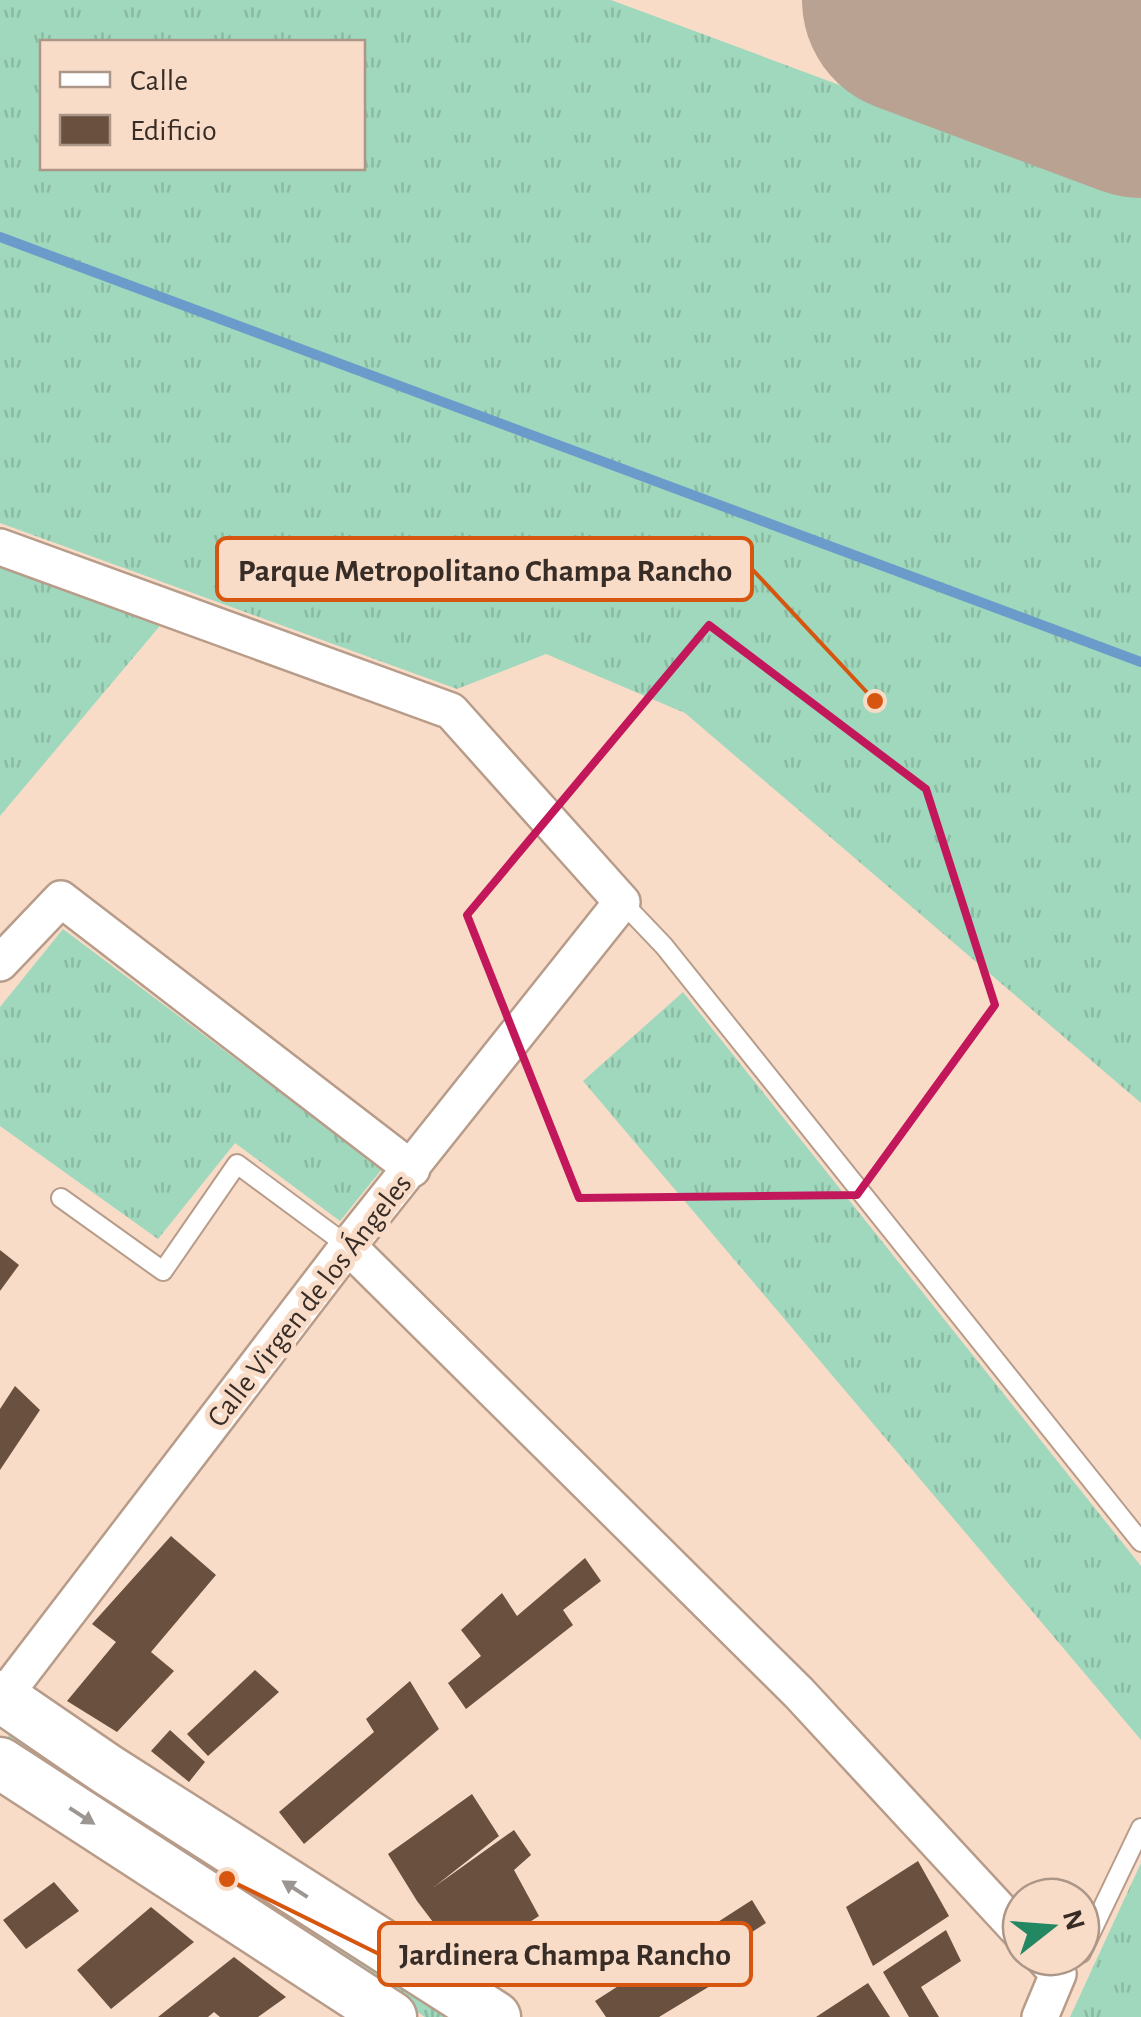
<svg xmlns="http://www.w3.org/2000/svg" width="1141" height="2017" font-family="'Alegreya Sans',sans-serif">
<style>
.grass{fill:url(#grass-tufts);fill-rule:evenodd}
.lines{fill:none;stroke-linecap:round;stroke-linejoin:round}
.stream{stroke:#6b9bca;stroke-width:10}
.runway{stroke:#b9a292;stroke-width:228}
.building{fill:#69503f}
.service-casing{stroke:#b89c8a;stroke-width:22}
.minor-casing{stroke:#b89c8a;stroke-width:40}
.secondary-casing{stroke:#b89c8a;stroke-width:55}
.service{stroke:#fff;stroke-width:18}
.minor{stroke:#fff;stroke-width:35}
.secondary{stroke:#fff;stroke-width:50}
.oneway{fill:#9c9692}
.marked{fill:none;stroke:#c2185b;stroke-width:8;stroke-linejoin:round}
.labels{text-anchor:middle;stroke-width:10;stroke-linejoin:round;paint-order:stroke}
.street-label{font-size:30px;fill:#382d26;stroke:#f9dcc8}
.leader{fill:none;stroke:#d6550f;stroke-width:4}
.callout-dot{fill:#d6550f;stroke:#f9dcc8;stroke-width:4}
.callout{fill:#f9dcc8;stroke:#d6550f;stroke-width:4}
.callout-label{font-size:32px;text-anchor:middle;font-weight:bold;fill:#382d26}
</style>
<defs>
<pattern id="grass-tufts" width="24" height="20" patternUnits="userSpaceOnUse" patternTransform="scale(2.5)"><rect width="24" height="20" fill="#9fd8bd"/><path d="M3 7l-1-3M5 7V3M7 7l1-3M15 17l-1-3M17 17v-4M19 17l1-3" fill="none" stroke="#8abaa2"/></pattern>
</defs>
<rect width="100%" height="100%" fill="#f9dcc8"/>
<path class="grass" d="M 0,0 L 611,0 L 1141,197 L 1141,1103 L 685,713 L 546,654 L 457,689 L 0,523 ZM 42,42 L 362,42 L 362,168 L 42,168 Z
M 0,565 L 164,621 L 0,816 Z
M 63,929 L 382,1169 L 340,1221 L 235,1143 L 158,1239 L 0,1126 L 0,1007 Z
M 683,992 L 1141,1566 L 1141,1740 L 583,1081 Z
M 12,1730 L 449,2017 L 425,2017 L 5,1741 Z
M 1141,1863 L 1141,2017 L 1070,2017 Z"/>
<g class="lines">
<path class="stream" d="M 0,237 L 1141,662"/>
<path class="runway" d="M 916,0 L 1141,84"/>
</g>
<path class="building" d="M 0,1250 L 19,1265 L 0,1291 Z
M 15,1386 L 40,1410 L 0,1470 L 0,1409 Z
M 171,1536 L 216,1575 L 151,1652 L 174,1671 L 117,1732 L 67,1701 L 116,1642 L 92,1624 Z
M 585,1558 L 601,1581 L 563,1610 L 573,1625 L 466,1709 L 448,1683 L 481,1656 L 461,1630 L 502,1593 L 517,1616 Z
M 255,1670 L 279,1692 L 208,1756 L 187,1734 Z
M 410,1681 L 439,1729 L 304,1844 L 279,1812 L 374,1732 L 366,1719 Z
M 170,1730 L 205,1762 L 189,1782 L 151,1751 Z
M 472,1794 L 499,1836 L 434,1887 L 514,1830 L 531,1855 L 514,1870 L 539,1916 L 465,1964 L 417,1901 L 388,1854 Z
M 918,1861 L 949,1916 L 873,1966 L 846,1907 Z
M 54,1882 L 79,1911 L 26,1949 L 3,1920 Z
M 752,1900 L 766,1923 L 709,1960 L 720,1980 L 659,2017 L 606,2017 L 595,2001 Z
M 151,1907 L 194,1942 L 111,2009 L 77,1970 Z
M 946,1930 L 961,1961 L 921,1987 L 939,2017 L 909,2017 L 883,1972 Z
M 234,1957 L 286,1997 L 258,2017 L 220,2017 L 214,2012 L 208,2017 L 158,2017 Z
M 868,1983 L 890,2017 L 816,2017 Z"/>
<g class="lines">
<defs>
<path id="service" d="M 622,902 L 664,946 L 1141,1542
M 61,1198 L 163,1271 L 237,1164 L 348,1246
M 1081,1953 L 1141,1828"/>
<path id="minor" d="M 0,547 L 451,711 L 622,902 L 348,1246 L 0,1701
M 0,963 L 61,899 L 412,1169
M 348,1246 L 799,1693 L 1021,1933
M 1040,2017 L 1058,1974 L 1043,1957"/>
<path id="secondary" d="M 0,1696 L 108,1770 L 495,2017
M 0,1763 L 391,2017"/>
</defs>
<use href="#service" class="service-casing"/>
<use href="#minor" class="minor-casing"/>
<use href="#secondary" class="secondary-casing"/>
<use href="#service" class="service"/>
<use href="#minor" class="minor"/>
<use href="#secondary" class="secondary"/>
</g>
<defs><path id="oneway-solid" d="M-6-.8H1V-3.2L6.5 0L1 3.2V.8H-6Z" transform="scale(2.5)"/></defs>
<g class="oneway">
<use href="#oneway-solid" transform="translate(82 1816) rotate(33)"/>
<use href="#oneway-solid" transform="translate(295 1889) rotate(-147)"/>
</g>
<path class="marked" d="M 709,625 L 926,789 L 995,1005 L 857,1195 L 579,1198 L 467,915 Z"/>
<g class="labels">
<g class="street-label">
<text transform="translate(309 1300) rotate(-52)" y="10">Calle Virgen de los Ángeles</text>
</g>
</g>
<path class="leader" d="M875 701L752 569M227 1879L379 1954"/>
<g class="callout-dot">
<circle cx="875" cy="701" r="10"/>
<circle cx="227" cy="1879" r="10"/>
</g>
<g class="callout">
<rect x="217" y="538" width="535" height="62" rx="10"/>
<rect x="379" y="1923" width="372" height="62" rx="10"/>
</g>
<g class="callout-label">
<text x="485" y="581">Parque Metropolitano Champa Rancho</text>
<text x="565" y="1965">Jardinera Champa Rancho</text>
</g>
<rect x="40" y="40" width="325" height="130" fill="#f9dcc8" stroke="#ac9687" stroke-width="2.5"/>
<rect x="60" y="72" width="50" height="15" fill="#ffffff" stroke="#ac9687" stroke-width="2.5"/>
<text x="130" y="90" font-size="30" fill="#382d26">Calle</text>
<rect x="60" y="115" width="50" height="30" fill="#69503f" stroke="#ac9687" stroke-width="2.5"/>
<text x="130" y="140" font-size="30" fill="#382d26">Edificio</text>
<g transform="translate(1051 1927) rotate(73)"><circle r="48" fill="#f9dcc8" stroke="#ac9687" stroke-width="2.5"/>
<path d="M0-8L18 38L0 25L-18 38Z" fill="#238762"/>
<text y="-15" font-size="28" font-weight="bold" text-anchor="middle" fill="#382d26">N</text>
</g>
</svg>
